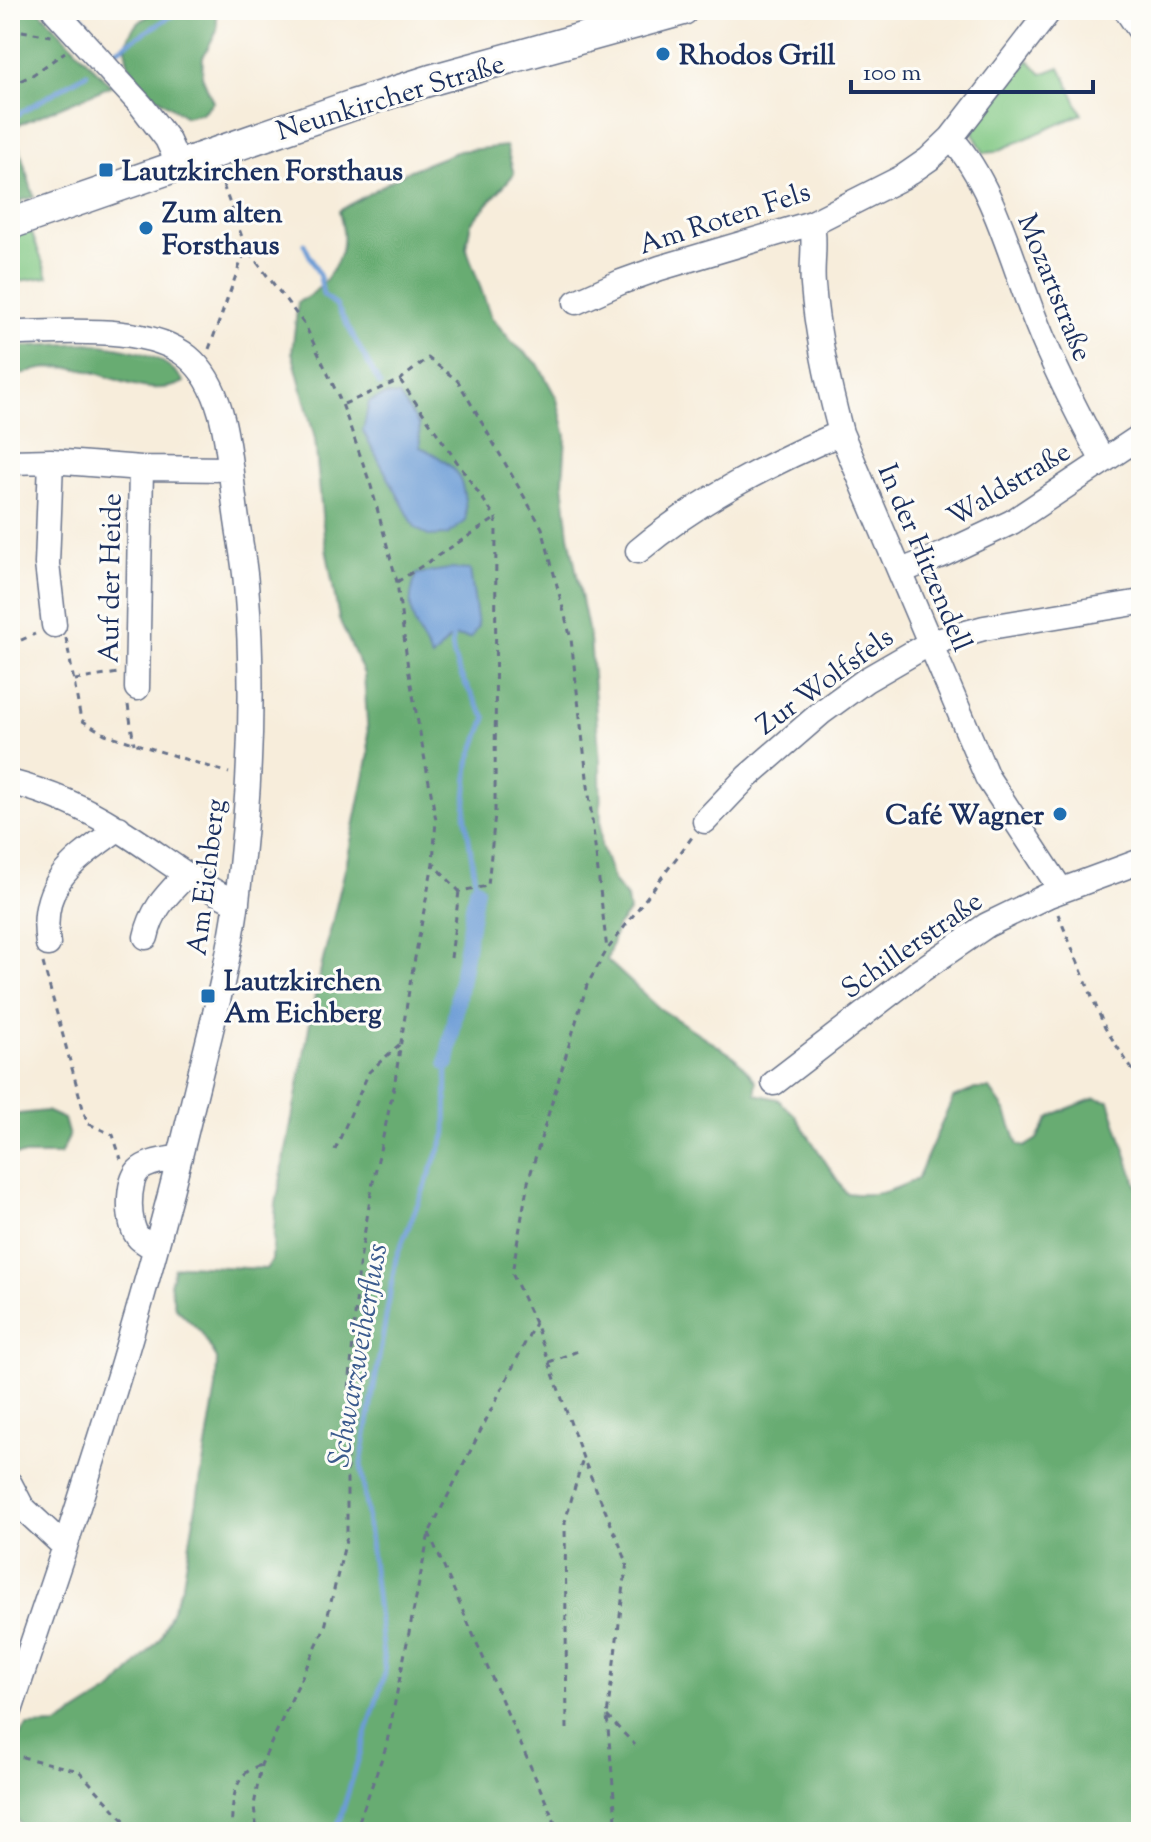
<svg xmlns="http://www.w3.org/2000/svg" width="1151" height="1842" font-family="'Sorts Mill Goudy',serif">
<style>
.green{fill:#81c884;stroke:#4e7c71;stroke-width:2}
.forest{fill:#68ac72;stroke:#426e68;stroke-width:2;fill-rule:evenodd}
.water{fill:#6c9cd6;stroke:#44669a;stroke-width:2}
.lines{fill:none;stroke-linecap:round;stroke-linejoin:round}
.stream{stroke:#6c9cd6;stroke-width:5}
.canal{stroke:#6c9cd6;stroke-width:16}
.minor-casing{stroke:#68728a;stroke-width:27}
.major-casing{stroke:#68728a;stroke-width:33}
.path{stroke:#68728a;stroke-width:3;stroke-dasharray:6 6;stroke-linecap:butt}
.minor{stroke:#fff;stroke-width:24}
.major{stroke:#fff;stroke-width:30}
.poi-dot{fill:#1f6fb2;stroke:#fdfcf7;stroke-width:3}
.labels{text-anchor:middle;stroke-width:6;stroke-linejoin:round;paint-order:stroke}
.poi-label{font-size:28px;font-weight:bold;fill:#1b2f5e;stroke:#fdfcf7;text-anchor:start}
.street-label{font-size:28px;fill:#1b2f5e;stroke:#fdfcf7}
.water-label{font-size:30px;font-style:italic;fill:#3b5b8e;stroke:#fdfcf7}
</style>
<rect width="100%" height="100%" fill="#fdfcf7"/>
<filter id="ink" filterUnits="userSpaceOnUse"><feTurbulence type="fractalNoise" baseFrequency=".0125" numOctaves="2"/><feDisplacementMap in="SourceGraphic" scale="16" xChannelSelector="R" yChannelSelector="G"/><feConvolveMatrix kernelMatrix="1 2 1 2 8 2 1 2 1" color-interpolation-filters="sRGB"/></filter>
<filter id="wash" filterUnits="userSpaceOnUse"><feTurbulence type="fractalNoise" baseFrequency=".006" numOctaves="4" result="noise"/><feDisplacementMap in="SourceGraphic" scale="32" xChannelSelector="R" yChannelSelector="G"/><feGaussianBlur stdDeviation="1.8" result="paint"/><feColorMatrix in="noise" values="0 0 0 0 0 0 0 0 0 0 0 0 0 0 0 0 0 1.4 0 .05"/><feComposite in="paint" operator="in"/></filter>
<g filter="url(#wash)">
<rect width="100%" height="100%" fill="#f7eddb"/>
<path class="green" d="M 1029,60 L 1042,74 L 1060,67 L 1082,114 L 995,152 L 984,153 L 973,133 L 974,126 Z
M 10,174 L 48,277 L 10,282 Z"/>
<path class="forest" d="M 10,10 L 39,10 L 111,86 L 13,127 L 34,197 L 10,203 Z
M 157,10 L 217,10 L 217,30 L 203,57 L 202,76 L 213,102 L 202,113 L 186,117 C 158,98 109,71 132,30 C 137,22 149,16 157,10 Z
M 506,146 L 514,174 L 471,223 L 466,247 L 491,317 L 512,342 L 538,364 L 557,399 L 566,436 L 563,482 L 569,535 L 590,639 L 600,762 L 601,845 L 614,882 L 627,898 L 629,912 L 617,927 L 607,960 L 659,1008 L 735,1057 L 756,1081 L 756,1094 L 777,1099 L 794,1114 L 846,1193 C 877,1197 889,1192 917,1179 L 953,1098 L 975,1089 L 990,1089 L 1006,1112 L 1018,1145 L 1024,1147 L 1037,1139 L 1049,1118 L 1059,1112 L 1095,1098 L 1109,1101 L 1141,1199 L 1141,1832 L 28,1832 L 10,1813 L 17,1740 L 27,1726 L 57,1725 L 114,1689 L 160,1639 L 183,1583 L 216,1388 L 217,1359 L 201,1332 L 175,1307 L 170,1284 L 174,1268 L 185,1265 L 266,1269 L 272,1260 L 276,1204 L 317,985 L 347,861 L 369,754 L 364,674 L 339,619 L 324,536 L 315,439 L 292,352 L 298,302 C 320,293 339,266 343,243 C 345,233 341,221 339,211 L 408,171 L 459,151 ZM 470,571 L 471,638 L 452,636 L 432,658 Z
M 88,343 C 123,348 163,351 184,382 C 147,401 110,372 73,368 C 50,365 31,371 10,378 L 10,347 Z
M 46,1111 L 64,1119 L 69,1137 L 60,1155 L 10,1155 L 10,1115 Z"/>
<path class="water" d="M 386,395 L 399,396 L 419,425 L 420,447 C 458,465 466,478 466,521 L 447,535 L 428,536 L 415,527 L 363,431 L 369,402 Z
M 450,569 L 470,570 L 478,626 L 471,638 L 452,636 L 432,658 C 416,627 402,610 417,574 Z"/>
<g class="lines">
<path class="stream" d="M 75,10 L 88,24
M 107,56 L 181,10
M 10,119 L 87,73
M 304,244 L 320,277 L 323,295 L 336,305 L 380,385
M 453,632 C 447,662 471,693 486,718 L 469,763 L 465,813 L 476,886
M 336,1832 L 385,1673 L 361,1464 L 396,1258 L 446,1134 L 447,1063"/>
<path class="canal" d="M 447,1063 L 476,889"/>
</g>
</g>
<g filter="url(#ink)">
<g class="lines">
<defs>
<path id="minor" d="M 54,10 L 141,105 L 167,139 L 179,165
M 1126,10 L 1141,32
M 951,138 C 994,185 1012,263 1036,322 C 1055,370 1078,415 1103,461
M 812,223 C 816,244 811,264 813,285 C 817,336 828,384 841,433 L 987,777 L 1061,890
M 576,302 L 621,282 L 660,268 L 812,223 L 903,177 L 929,159 L 951,138 L 1050,10
M 10,333 C 60,333 148,323 188,357 C 228,390 228,458 235,505 C 238,532 244,558 246,584 C 255,689 250,797 237,901 C 228,969 209,1036 193,1103 C 163,1229 127,1354 87,1478 C 63,1556 35,1633 10,1711
M 51,461 L 47,564 L 54,625
M 10,462 L 51,461 L 141,468 L 229,469
M 638,551 C 699,500 768,464 841,433
M 901,571 L 942,555 L 1012,522 L 1141,436
M 137,688 L 141,468
M 10,782 C 48,792 84,807 117,828 C 158,853 193,883 237,903
M 705,821 L 747,777 L 822,712 L 866,680 L 930,643 L 984,628 L 1141,602
M 146,937 C 152,909 166,896 185,876
M 48,944 C 38,882 74,861 119,828
M 774,1083 L 917,973 L 987,925 L 1049,895 L 1141,861
M 155,1249 C 150,1245 143,1242 139,1238 C 127,1226 127,1183 138,1171 C 148,1161 167,1160 180,1157
M 10,1484 L 22,1507 L 65,1547"/>
<path id="major" d="M 10,224 L 353,105 L 431,80 L 683,10"/>
</defs>
<use href="#minor" class="minor-casing"/>
<use href="#major" class="major-casing"/>
<path class="path" d="M 10,29 L 52,36
M 10,85 L 31,76 L 65,52
M 219,174 L 246,248 L 305,325 L 342,404 L 371,486 L 397,582 L 408,668 L 436,820 L 433,863 L 410,984 L 394,1087 L 373,1182 L 359,1266 L 347,1415 L 347,1536 L 325,1627 L 261,1765 L 254,1806 L 257,1832
M 209,349 L 246,248
M 400,380 L 496,518 L 495,813 L 488,886 L 459,891 L 433,863
M 344,404 L 400,380 L 428,358 L 458,381 L 542,528 L 571,639 L 607,950
M 397,582 L 495,519
M 66,638 L 81,720 L 105,734 L 229,773
M 10,645 L 35,634
M 75,680 L 118,673
M 128,705 L 134,744
M 1058,914 L 1105,1028 L 1141,1083
M 451,958 L 459,891
M 43,963 L 87,1123 L 113,1135 L 121,1159
M 1141,1131 L 1133,1144 L 1141,1177
M 335,1150 L 369,1072 L 401,1043
M 549,1362 L 578,1351
M 429,1533 L 556,1825
M 607,1716 L 635,1745
M 567,1729 L 565,1522 L 583,1458
M 10,1754 L 79,1771 L 135,1832
M 231,1832 C 233,1807 230,1773 261,1765
M 355,1832 L 386,1747 L 429,1533 L 535,1323
M 617,1832 L 607,1716 L 627,1562 L 583,1458 L 535,1323 L 512,1273 L 528,1182 L 587,985 L 607,950 L 693,836"/>
<use href="#minor" class="minor"/>
<use href="#major" class="major"/>
</g>
</g>
<g class="poi-dot">
<circle cx="663" cy="54" r="8"/>
<rect x="98" y="162" width="16" height="16" rx="4"/>
<circle cx="146" cy="228" r="8"/>
<circle cx="1060" cy="814" r="8"/>
<rect x="200" y="988" width="16" height="16" rx="4"/>
</g>
<g class="labels">
<g class="poi-label">
<text x="679" y="64">Rhodos Grill</text>
<text x="122" y="180">Lautzkirchen Forsthaus</text>
<text x="162" y="222">Zum alten<tspan x="162" dy="32">Forsthaus</tspan></text>
<text x="1044" y="824" text-anchor="end">Café Wagner</text>
<text x="224" y="990">Lautzkirchen<tspan x="224" dy="32">Am Eichberg</tspan></text>
</g>
<g class="street-label">
<text transform="translate(390 96) rotate(-17)" y="10">Neunkircher Straße</text>
<text transform="translate(724 217) rotate(-18)" y="10">Am Roten Fels</text>
<text transform="translate(1056 287) rotate(68)" y="10">Mozartstraße</text>
<text transform="translate(1008 483) rotate(-31)" y="10">Waldstraße</text>
<text transform="translate(926 557) rotate(67)" y="10">In der Hitzendell</text>
<text transform="translate(109 578) rotate(-89)" y="10">Auf der Heide</text>
<text transform="translate(824 680) rotate(-36)" y="10">Zur Wolfsfels</text>
<text transform="translate(205 877) rotate(-83)" y="10">Am Eichberg</text>
<text transform="translate(911 944) rotate(-35)" y="10">Schillerstraße</text>
</g>
<g class="water-label">
<text transform="translate(357 1355) rotate(-80)" y="10">Schwarzweiherfluss</text>
</g>
</g>
<rect width="1151" height="1842" fill="none" stroke="#fdfcf7" stroke-width="40"/>
<path d="M851 80v12h242v-12" fill="none" stroke="#1b2f5e" stroke-width="4"/>
<text x="863" y="80" font-size="24" fill="#1b2f5e" stroke="#fdfcf7" stroke-width="6" paint-order="stroke">100 m</text>
</svg>
